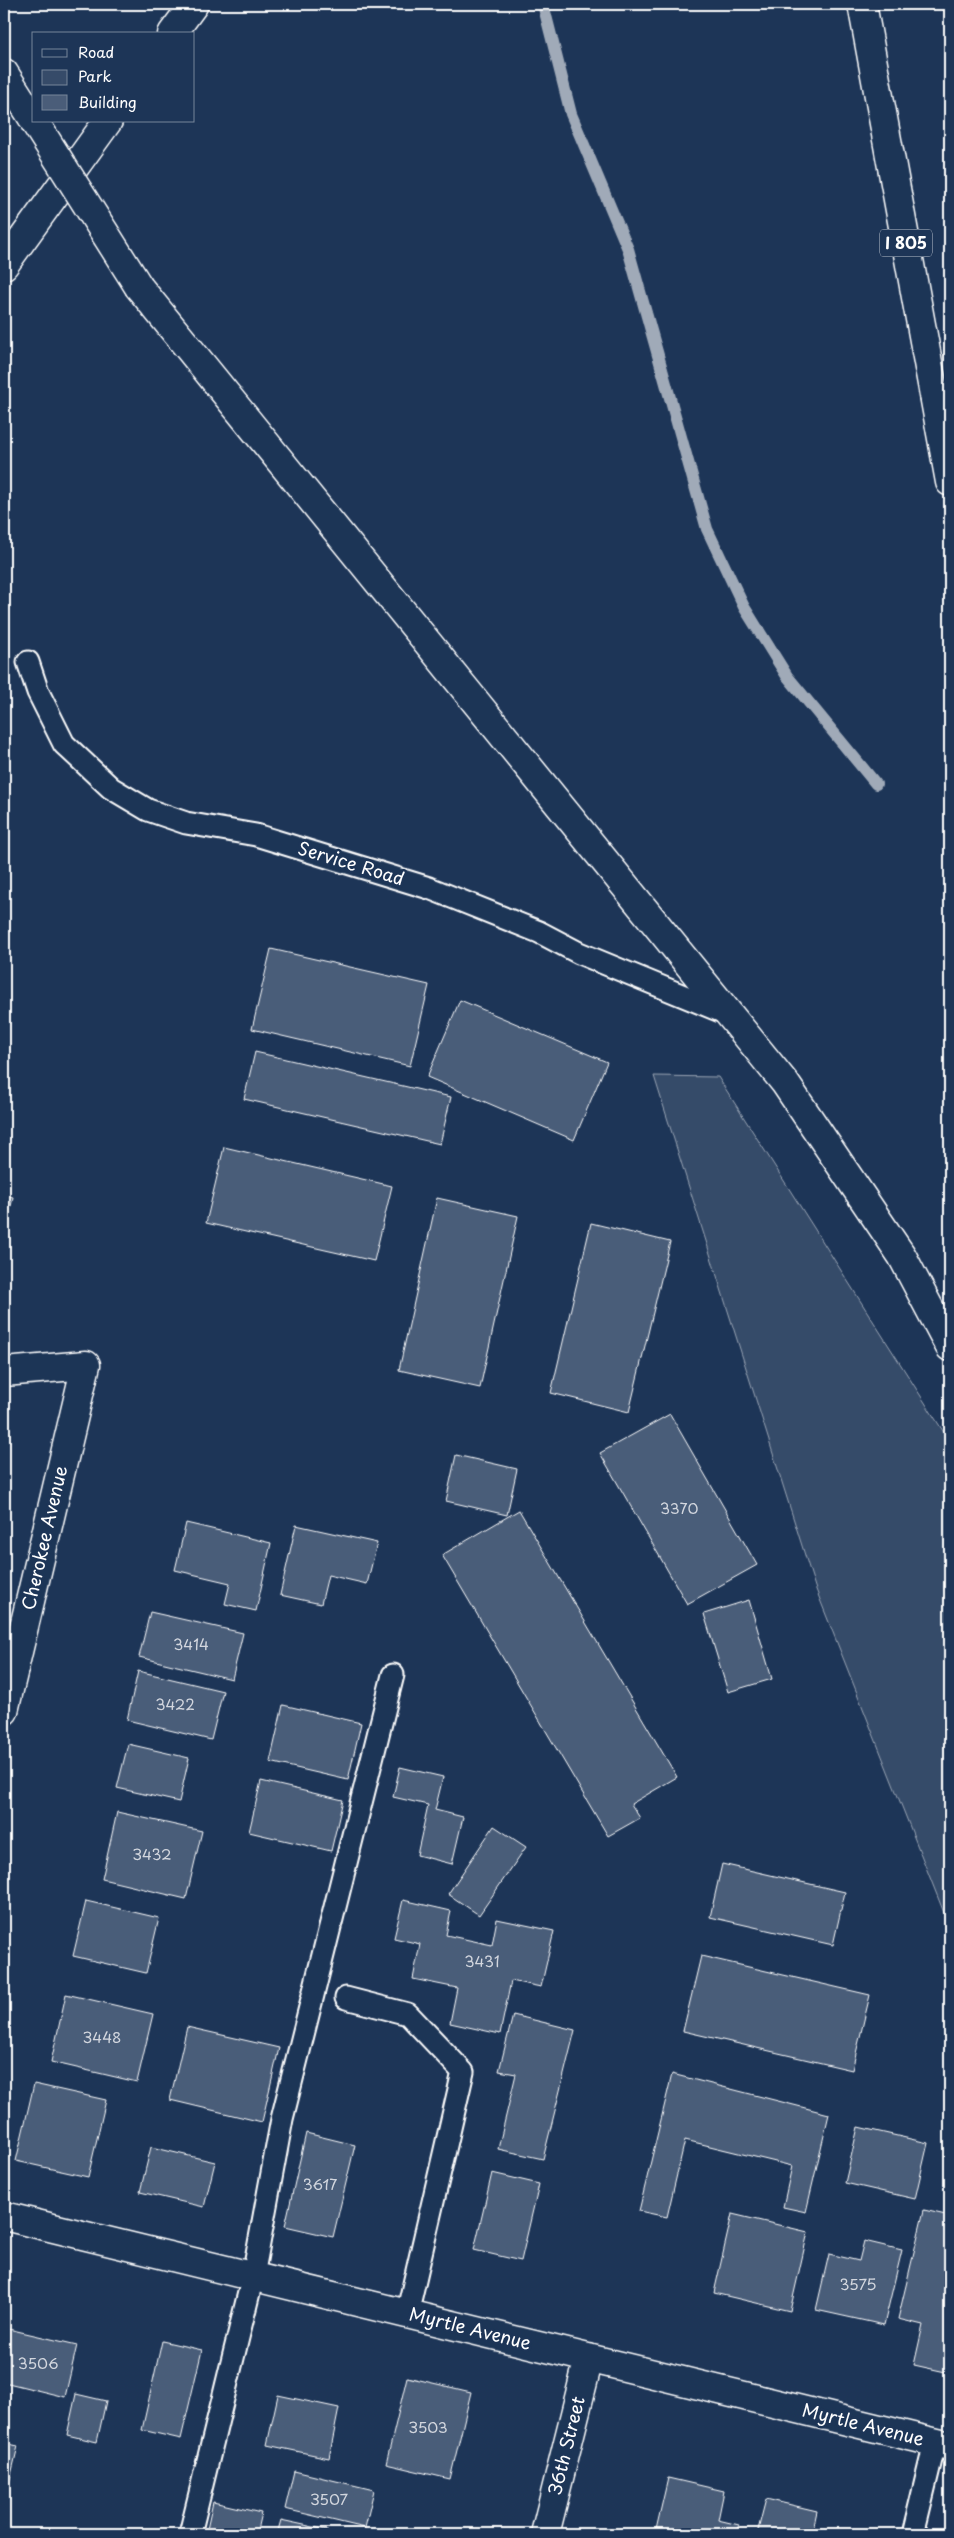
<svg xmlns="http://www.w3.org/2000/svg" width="954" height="2538" font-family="'Playpen Sans',sans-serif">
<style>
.green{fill:#364b69;stroke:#9aa5b4}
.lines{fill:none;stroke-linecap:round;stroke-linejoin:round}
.stream{stroke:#a0aab8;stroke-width:12}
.building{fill:#4a5d79;stroke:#fff}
.lane-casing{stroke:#fff;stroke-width:25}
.street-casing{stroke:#fff;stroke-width:31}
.highway-casing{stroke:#fff;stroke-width:31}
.lane{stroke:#1d3557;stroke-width:21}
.street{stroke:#1d3557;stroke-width:28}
.highway{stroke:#1d3557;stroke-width:28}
.highway-bridge-casing{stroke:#fff;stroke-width:31;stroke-linecap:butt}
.highway-bridge{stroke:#1d3557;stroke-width:28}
.labels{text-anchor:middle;stroke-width:5;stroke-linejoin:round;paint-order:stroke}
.number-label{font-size:15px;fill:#d2d6de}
.shield{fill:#1d3557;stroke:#bbc2cd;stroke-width:1}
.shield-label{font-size:16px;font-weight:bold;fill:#fff}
.street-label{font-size:18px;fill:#fff;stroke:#1d3557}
</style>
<rect width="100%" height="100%" fill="#1d3557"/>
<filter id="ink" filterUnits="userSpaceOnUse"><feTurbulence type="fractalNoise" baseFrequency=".02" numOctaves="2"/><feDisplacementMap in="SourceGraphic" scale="10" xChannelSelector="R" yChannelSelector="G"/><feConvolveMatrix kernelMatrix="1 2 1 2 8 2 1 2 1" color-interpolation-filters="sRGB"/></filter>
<g filter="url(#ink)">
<path class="green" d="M 654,1076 L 718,1077 L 950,1442 L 950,1928 L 815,1587 Z"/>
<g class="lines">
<path class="stream" d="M 543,4 L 571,114 L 628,249 L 707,529 L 744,607 L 787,676 L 876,784"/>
</g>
<path class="building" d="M 271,949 L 429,985 L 410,1066 L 252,1029 Z
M 460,1000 L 607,1062 L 574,1140 L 427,1077 Z
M 255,1052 L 451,1097 L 440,1144 L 244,1099 Z
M 224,1147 L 392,1186 L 374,1261 L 206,1223 Z
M 4,1195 L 13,1197 L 4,1239 Z
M 437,1198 L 518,1216 L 480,1388 L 399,1370 Z
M 591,1223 L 670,1242 L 629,1412 L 551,1393 Z
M 670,1414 L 757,1565 L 687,1604 L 600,1453 Z
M 456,1455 L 517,1469 L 507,1515 L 446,1501 Z
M 519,1510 L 677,1777 L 631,1804 L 640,1818 L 608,1836 L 442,1555 Z
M 186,1523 L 271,1543 L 256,1611 L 225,1604 L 230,1583 L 175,1570 Z
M 296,1525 L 377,1543 L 367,1584 L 328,1575 L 321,1604 L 280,1595 Z
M 749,1600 L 772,1679 L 728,1692 L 704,1614 Z
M 150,1612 L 243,1633 L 232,1679 L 139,1657 Z
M 138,1671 L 223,1691 L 211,1740 L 127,1720 Z
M 283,1705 L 361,1723 L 348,1780 L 270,1762 Z
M 128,1744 L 189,1758 L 179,1802 L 117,1788 Z
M 400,1767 L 443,1777 L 435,1810 L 463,1817 L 452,1864 L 417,1855 L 428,1805 L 393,1797 Z
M 261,1781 L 343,1800 L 331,1851 L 249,1832 Z
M 117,1812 L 202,1831 L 186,1899 L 102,1879 Z
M 494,1826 L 526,1847 L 479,1915 L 448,1894 Z
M 722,1864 L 845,1892 L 833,1945 L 710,1917 Z
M 403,1900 L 451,1911 L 446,1935 L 492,1945 L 497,1919 L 554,1931 L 541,1987 L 511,1981 L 500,2034 L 450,2023 L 457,1988 L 413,1979 L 420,1944 L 394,1938 Z
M 86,1901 L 159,1918 L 146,1973 L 73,1956 Z
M 701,1956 L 870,1995 L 852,2070 L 683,2031 Z
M 66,1994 L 153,2014 L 137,2082 L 51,2062 Z
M 513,2015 L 575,2030 L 543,2159 L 498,2149 L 516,2074 L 499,2071 Z
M 187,2027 L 279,2048 L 262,2122 L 170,2100 Z
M 672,2074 L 829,2114 L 806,2212 L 783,2207 L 792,2166 L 685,2140 L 667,2217 L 639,2211 Z
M 34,2084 L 106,2100 L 88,2177 L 16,2161 Z
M 858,2127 L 928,2143 L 915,2199 L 845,2183 Z
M 306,2133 L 355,2145 L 333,2237 L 285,2226 Z
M 151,2147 L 215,2162 L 204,2207 L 140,2192 Z
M 492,2173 L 539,2184 L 521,2261 L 474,2250 Z
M 924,2210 L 950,2216 L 946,2245 L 950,2246 L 950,2373 L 914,2365 L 923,2325 L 898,2319 Z
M 732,2214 L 808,2232 L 790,2311 L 714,2293 Z
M 864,2241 L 902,2250 L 884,2325 L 816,2310 L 829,2254 L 859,2261 Z
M 4,2328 L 77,2345 L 65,2397 L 4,2382 Z
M 162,2341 L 202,2350 L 181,2439 L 142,2430 Z
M 407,2377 L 471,2392 L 450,2479 L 386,2464 Z
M 76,2394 L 106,2401 L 97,2442 L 67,2435 Z
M 278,2395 L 339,2408 L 329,2458 L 267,2445 Z
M 4,2443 L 18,2446 L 6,2496 L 4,2495 Z
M 294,2471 L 374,2490 L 365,2528 L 285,2509 Z
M 668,2478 L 724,2491 L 718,2520 L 739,2525 L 737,2534 L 655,2534 Z
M 766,2499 L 817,2511 L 812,2534 L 757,2534 Z
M 213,2502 L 261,2513 L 256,2534 L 206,2534 Z
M 281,2520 L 327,2530 L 326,2534 L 277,2534 Z"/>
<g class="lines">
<defs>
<path id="lane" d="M 28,662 L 38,692 L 64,744 L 111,788 L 148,810 L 186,823 L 256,835 L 429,888 L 539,932 L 579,953 L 730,1015
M 346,1998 L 408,2014 L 463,2072 L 407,2314
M 190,2534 L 253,2276 L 282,2119 L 393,1675
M 913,2534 L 935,2443"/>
<path id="street" d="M 4,1372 L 86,1365 L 4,1711
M 4,2216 L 950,2446
M 545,2534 L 589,2358"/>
<path id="highway" d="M 862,4 L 950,482
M 172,34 L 194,4
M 4,73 L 34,120
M 4,265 L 108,121
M 139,287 L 785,1083 L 902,1256 L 950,1347"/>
</defs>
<use href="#lane" class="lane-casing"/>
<use href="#street" class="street-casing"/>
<use href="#highway" class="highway-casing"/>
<use href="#lane" class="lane"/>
<use href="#street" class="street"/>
<use href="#highway" class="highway"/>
<defs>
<path id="highway-bridge" d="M 34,121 L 139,287"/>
</defs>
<use href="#highway-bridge" class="highway-bridge-casing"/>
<use href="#highway-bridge" class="highway-bridge"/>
</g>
</g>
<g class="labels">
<g class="number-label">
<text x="679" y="1514">3370</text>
<text x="191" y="1650">3414</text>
<text x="175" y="1710">3422</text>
<text x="152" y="1860">3432</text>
<text x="482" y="1967">3431</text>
<text x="102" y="2043">3448</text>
<text x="320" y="2190">3617</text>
<text x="858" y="2290">3575</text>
<text x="38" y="2369">3506</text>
<text x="428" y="2433">3503</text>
<text x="329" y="2505">3507</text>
</g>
<rect class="shield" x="880" y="229.5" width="52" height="27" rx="4"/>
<g class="shield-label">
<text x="906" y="249">I 805</text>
</g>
<g class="street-label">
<text transform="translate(351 864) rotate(17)" y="6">Service Road</text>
<text transform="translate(45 1538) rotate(-77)" y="6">Cherokee Avenue</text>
<text transform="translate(470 2329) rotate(14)" y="6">Myrtle Avenue</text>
<text transform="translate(863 2425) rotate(14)" y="6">Myrtle Avenue</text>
<text transform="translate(567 2446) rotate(-76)" y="6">36th Street</text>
</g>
</g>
<rect width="954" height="2538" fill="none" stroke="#1d3557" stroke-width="20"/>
<rect x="10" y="10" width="934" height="2518" fill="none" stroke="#fff" stroke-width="2" filter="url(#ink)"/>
<rect x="32" y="32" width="162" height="90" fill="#1d3557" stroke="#77869a"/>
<rect x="42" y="49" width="25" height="8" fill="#1d3557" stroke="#77869a"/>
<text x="78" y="58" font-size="15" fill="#ffffff">Road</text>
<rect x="42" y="70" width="25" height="15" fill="#364b69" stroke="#77869a"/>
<text x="78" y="82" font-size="15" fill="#ffffff">Park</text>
<rect x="42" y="95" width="25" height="15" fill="#4a5d79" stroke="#77869a"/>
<text x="78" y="108" font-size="15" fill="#ffffff">Building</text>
</svg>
